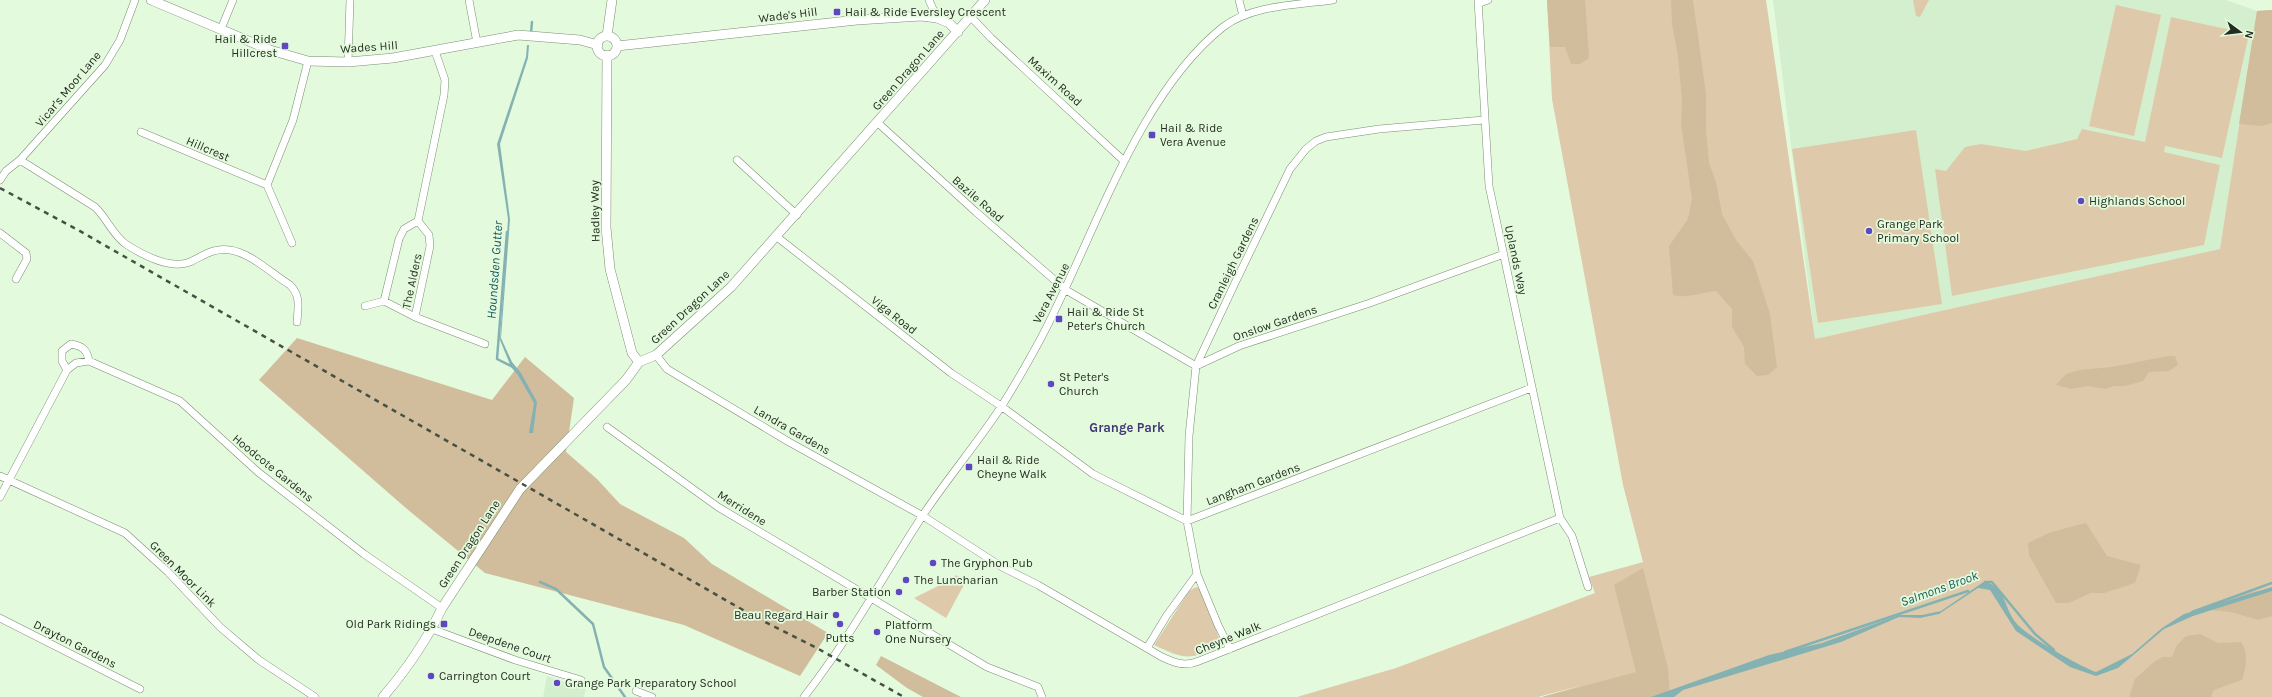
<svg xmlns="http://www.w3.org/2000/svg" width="2272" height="697" font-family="Karla,sans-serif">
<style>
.built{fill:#d4efcd}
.green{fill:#decaaa}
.forest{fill:#d1bc9c}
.water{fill:#84b2b3}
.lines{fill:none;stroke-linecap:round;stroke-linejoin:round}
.stream{stroke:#84b2b3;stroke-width:2.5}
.minor-casing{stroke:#7a8e74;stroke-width:8}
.tertiary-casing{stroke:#7a8e74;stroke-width:10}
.minor{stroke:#fff;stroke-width:7}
.tertiary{stroke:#fff;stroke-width:9}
.rail{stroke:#455143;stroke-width:2.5;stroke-dasharray:5 5;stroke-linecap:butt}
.poi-dot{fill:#5e48c0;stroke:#e4fadd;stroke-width:1.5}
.labels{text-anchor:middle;stroke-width:3.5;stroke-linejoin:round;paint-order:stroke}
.poi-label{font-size:12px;fill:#242d22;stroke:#e4fadd;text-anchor:start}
.street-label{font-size:12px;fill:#242d22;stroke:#e4fadd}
.water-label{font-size:13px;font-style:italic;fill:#18595b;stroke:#e4fadd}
.neighbourhood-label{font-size:13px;font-weight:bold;fill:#3f3774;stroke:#e4fadd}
</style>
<rect width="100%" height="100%" fill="#e4fadd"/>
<path class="built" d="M 1773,0 L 2226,0 L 2257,11 L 2221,249 L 1815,339 Z
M 547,676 L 586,689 L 584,697 L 543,697 Z"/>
<path class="green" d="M 1547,0 L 1766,0 L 1815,339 L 2220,249 L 2257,11 L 2272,10 L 2272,697 L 1542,697 L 1583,685 L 1538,697 L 1297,697 L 1396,668 L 1595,593 L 1589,577 L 1643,562 L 1623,485 L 1552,99 Z
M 1913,0 L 1929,0 L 1920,17 L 1916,16 Z
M 2116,5 L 2161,15 L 2134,136 L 2089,126 Z
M 2171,17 L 2249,34 L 2222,158 L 2165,146 L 2164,152 L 2220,165 L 2204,245 L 1952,296 L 1935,169 L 1946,171 L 1965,147 L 1981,144 L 2026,151 L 2077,139 L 2082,129 L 2145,142 Z
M 1916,130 L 1942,304 L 1818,323 L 1792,149 Z
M 956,575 L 966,581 L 946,618 L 914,598 L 954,578 Z
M 1196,587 L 1201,589 L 1222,646 C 1190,659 1187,661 1154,645 L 1189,591 Z"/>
<path class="forest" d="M 1547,0 L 1585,0 L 1589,58 L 1580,64 L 1571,64 L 1565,47 L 1550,47 Z
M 1671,0 L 1693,0 L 1706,94 L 1706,130 L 1709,163 L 1716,182 L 1722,214 L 1736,240 L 1753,261 L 1770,314 L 1777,367 L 1768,375 L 1757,376 L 1745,364 L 1744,347 L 1732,327 L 1732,309 L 1716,291 C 1701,292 1688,299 1673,295 L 1669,246 L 1688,219 L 1692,199 L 1681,124 L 1682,101 L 1678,56 L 1672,24 Z
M 2272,10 L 2272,123 L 2262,126 L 2239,124 L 2257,11 Z
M 297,338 L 492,400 L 525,357 L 574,398 L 566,452 L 597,479 L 620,504 L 684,538 L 712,564 L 828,633 L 800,676 L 684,625 L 485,573 L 407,509 L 259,380 Z
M 2168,356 L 2175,356 L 2178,365 L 2169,371 L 2149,372 L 2143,381 L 2125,386 L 2113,386 L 2106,389 L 2088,386 L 2071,389 L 2056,385 L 2066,374 L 2079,370 L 2112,367 Z
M 2086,523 L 2107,556 L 2141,565 L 2135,583 L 2104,593 L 2091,593 L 2069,603 L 2056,603 L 2029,555 L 2028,543 L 2051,532 Z
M 1643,568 L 1668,669 L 1670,697 L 1542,697 L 1636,672 L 1614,585 Z
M 2272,588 L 2272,616 L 2258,620 L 2231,612 L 2210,610 C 2231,593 2247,594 2272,588 Z
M 2200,634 L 2218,643 L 2241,642 C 2249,653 2246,667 2242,680 L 2214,690 L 2211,697 L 2129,697 L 2135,679 L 2155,661 L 2163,657 L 2172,657 L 2177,645 L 2186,636 Z
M 881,656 L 961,697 L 923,697 L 907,688 L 876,665 Z"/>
<path class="water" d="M 527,45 L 529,45 L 528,58 L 500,144 L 510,219 L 501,338 L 512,362 L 521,373 L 537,402 L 533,433 L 529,433 L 534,403 L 518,375 L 511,367 L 500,340 L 508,219 L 497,144 L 526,57 Z
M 1985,581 C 2008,590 2003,608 2017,624 C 2027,636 2081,667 2096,672 L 2132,654 L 2162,628 L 2184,614 L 2272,587 L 2272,591 L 2193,616 L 2164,629 L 2118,668 L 2096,676 L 2070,667 L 2016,631 L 1990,590 L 1978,588 L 1939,614 L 1920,618 L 1899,617 L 1841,642 L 1683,690 L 1674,697 L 1651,697 L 1769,655 L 1822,643 L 1899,615 L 1922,615 L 1941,611 Z"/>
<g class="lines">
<path class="stream" d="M 531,33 L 532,22
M 507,232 L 497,359 L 513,367
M 540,582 L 556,589 L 593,624 L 604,667 L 625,697
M 1985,582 L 1992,582 L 2035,634 L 2054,650
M 2192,612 L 2272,583
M 1785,652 L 1968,591"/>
<defs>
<path id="minor" d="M 469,0 L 477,43
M 929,0 L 937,18
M 1239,0 L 1243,16
M 1478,0 L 1489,186 L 1560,518 L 1572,536 L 1588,587
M 1480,3 L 1488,0
M 971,17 L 991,38 L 1124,161
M 221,29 L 233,0
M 348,62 L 350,0
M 878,123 L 976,212 L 1066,290 L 1196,366 L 1239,346 L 1370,303 L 1504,254
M 141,132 L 267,185
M 20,160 L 95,207 C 107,218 113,236 127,245 C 143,255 170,270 190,262 C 203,256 214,247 230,250 C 251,253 272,274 290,285 C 301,296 298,307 297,322
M 737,160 L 797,215
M 0,180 L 6,171 L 20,160 L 105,65 L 120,40 L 135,0
M 418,221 L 429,235 L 430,246 L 415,317 L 384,301 L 399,239 L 404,229 L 418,221 L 444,95 L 445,80 L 435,51
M 0,233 L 26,253 L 27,259 L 16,279
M 777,237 L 951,373 L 1001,406 L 1093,474 L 1187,521 L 1531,388
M 292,243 L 267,185 L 293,120 L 308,61
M 365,306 L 384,301
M 415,317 L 485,344
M 656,355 L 667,369 L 789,442 L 923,516 L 1002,567 L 1038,585 L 1162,657 C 1175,663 1185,667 1199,661 L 1560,518
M 67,370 L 62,361 L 62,351 L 71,344 C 82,346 87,349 89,361
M 607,427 L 718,507 L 987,667 L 1038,687 L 1042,697
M 0,476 L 125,533 L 168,572 L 220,627 L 259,660 L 315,697
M 0,497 L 67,370 L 76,363 L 89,361 L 180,401 L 258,472 L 364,554 L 442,608
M 0,618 L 140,689
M 432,629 L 515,660 L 581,680
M 1147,648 L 1167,615 L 1197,574
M 1230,649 L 1218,625 L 1197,574 L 1187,521 L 1189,436 L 1196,366 L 1235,283 L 1290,169 L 1306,149 L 1316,141 L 1326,137 L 1379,129 L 1484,120
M 636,691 L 652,697
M 804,697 C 848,641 882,578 921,518 C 946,480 976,445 1001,407 C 1015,385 1028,362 1040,340 C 1092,243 1136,96 1223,27 C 1252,5 1297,5 1333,0"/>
<path id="tertiary" d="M 151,0 L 270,50 L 308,61 L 348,62 L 393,58 L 518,35 L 580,40 L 598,45
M 607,36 L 612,0
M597 46a10 10 0 1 1 20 0a10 10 0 1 1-20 0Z
M 617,46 L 857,20 L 921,16 L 937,18 L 949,23 L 958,32
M 607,55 L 606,227 L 610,269 L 632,353 L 639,362
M 383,697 C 406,670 427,640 442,608 L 520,489 L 626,380 L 639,362 L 656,355 L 731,287 L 985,0"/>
</defs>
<use href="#minor" class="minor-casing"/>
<use href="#tertiary" class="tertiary-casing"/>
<use href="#minor" class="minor"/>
<use href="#tertiary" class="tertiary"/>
<path class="rail" d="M 0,188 L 78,230 L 757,618 L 815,647 L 904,697"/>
</g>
<g class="poi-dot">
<rect x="833" y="8" width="8" height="8" rx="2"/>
<rect x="281" y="42" width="8" height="8" rx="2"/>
<rect x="1148" y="131" width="8" height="8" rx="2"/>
<circle cx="2081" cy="201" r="4"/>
<circle cx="1869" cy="231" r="4"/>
<rect x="1055" y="315" width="8" height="8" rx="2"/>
<circle cx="1051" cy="384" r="4"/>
<rect x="965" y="463" width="8" height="8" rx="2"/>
<circle cx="933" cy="563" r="4"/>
<circle cx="906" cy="580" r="4"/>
<circle cx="899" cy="592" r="4"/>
<circle cx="836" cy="615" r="4"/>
<rect x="440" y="620" width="8" height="8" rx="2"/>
<circle cx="840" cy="624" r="4"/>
<circle cx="877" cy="632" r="4"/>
<circle cx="431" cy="676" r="4"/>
<circle cx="557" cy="683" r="4"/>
</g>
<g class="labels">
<g class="poi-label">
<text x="845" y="16">Hail &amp; Ride Eversley Crescent</text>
<text x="277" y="43" text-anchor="end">Hail &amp; Ride<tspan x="277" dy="14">Hillcrest</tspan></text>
<text x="1160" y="132">Hail &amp; Ride<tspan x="1160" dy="14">Vera Avenue</tspan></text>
<text x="2089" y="205">Highlands School</text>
<text x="1877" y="228">Grange Park<tspan x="1877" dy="14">Primary School</tspan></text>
<text x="1067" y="316">Hail &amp; Ride St<tspan x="1067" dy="14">Peter's Church</tspan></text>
<text x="1059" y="381">St Peter's<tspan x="1059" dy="14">Church</tspan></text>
<text x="977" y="464">Hail &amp; Ride<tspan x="977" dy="14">Cheyne Walk</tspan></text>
<text x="941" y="567">The Gryphon Pub</text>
<text x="914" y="584">The Luncharian</text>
<text x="891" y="596" text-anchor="end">Barber Station</text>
<text x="828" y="619" text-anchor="end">Beau Regard Hair</text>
<text x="436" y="628" text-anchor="end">Old Park Ridings</text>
<text x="885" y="629">Platform<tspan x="885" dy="14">One Nursery</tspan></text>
<text x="840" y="642" text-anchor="middle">Putts</text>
<text x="439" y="680">Carrington Court</text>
<text x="565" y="687">Grange Park Preparatory School</text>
</g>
<g class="street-label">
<text transform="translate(788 15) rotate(-7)" y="4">Wade's Hill</text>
<text transform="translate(369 47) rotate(-4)" y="4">Wades Hill</text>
<text transform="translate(908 70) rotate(-49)" y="4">Green Dragon Lane</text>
<text transform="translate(1055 81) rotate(42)" y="4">Maxim Road</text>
<text transform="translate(68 89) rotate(-50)" y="4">Vicar's Moor Lane</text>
<text transform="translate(208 149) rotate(23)" y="4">Hillcrest</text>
<text transform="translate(978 199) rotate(41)" y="4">Bazile Road</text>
<text transform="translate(595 211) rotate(-91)" y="4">Hadley Way</text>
<text transform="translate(1516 260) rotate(78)" y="4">Uplands Way</text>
<text transform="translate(1233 263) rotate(-64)" y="4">Cranleigh Gardens</text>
<text transform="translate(412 281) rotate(-78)" y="4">The Alders</text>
<text transform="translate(1051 293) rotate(-63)" y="4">Vera Avenue</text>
<text transform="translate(690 307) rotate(-43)" y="4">Green Dragon Lane</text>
<text transform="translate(894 315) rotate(38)" y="4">Viga Road</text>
<text transform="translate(1275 323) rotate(-19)" y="4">Onslow Gardens</text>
<text transform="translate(792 430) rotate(30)" y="4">Landra Gardens</text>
<text transform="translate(273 468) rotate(39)" y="4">Hoodcote Gardens</text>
<text transform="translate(1253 484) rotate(-21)" y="4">Langham Gardens</text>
<text transform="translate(742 508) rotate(32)" y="4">Merridene</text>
<text transform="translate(469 544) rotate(-57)" y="4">Green Dragon Lane</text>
<text transform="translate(183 574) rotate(45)" y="4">Green Moor Link</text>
<text transform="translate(1228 638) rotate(-22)" y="4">Cheyne Walk</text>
<text transform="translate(75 644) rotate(27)" y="4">Drayton Gardens</text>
<text transform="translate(510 645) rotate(19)" y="4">Deepdene Court</text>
</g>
<g class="water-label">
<text transform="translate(494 270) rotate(-86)" y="5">Houndsden Gutter</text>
<text transform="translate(1939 588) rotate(-20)" y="5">Salmons Brook</text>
</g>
<g class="neighbourhood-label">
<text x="1127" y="432">Grange Park</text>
</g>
</g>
<g transform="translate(2240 32) rotate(105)" stroke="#e4fadd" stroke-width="3" paint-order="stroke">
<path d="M0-3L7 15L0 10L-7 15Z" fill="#242d22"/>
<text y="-6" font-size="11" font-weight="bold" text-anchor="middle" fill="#242d22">N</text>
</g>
</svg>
